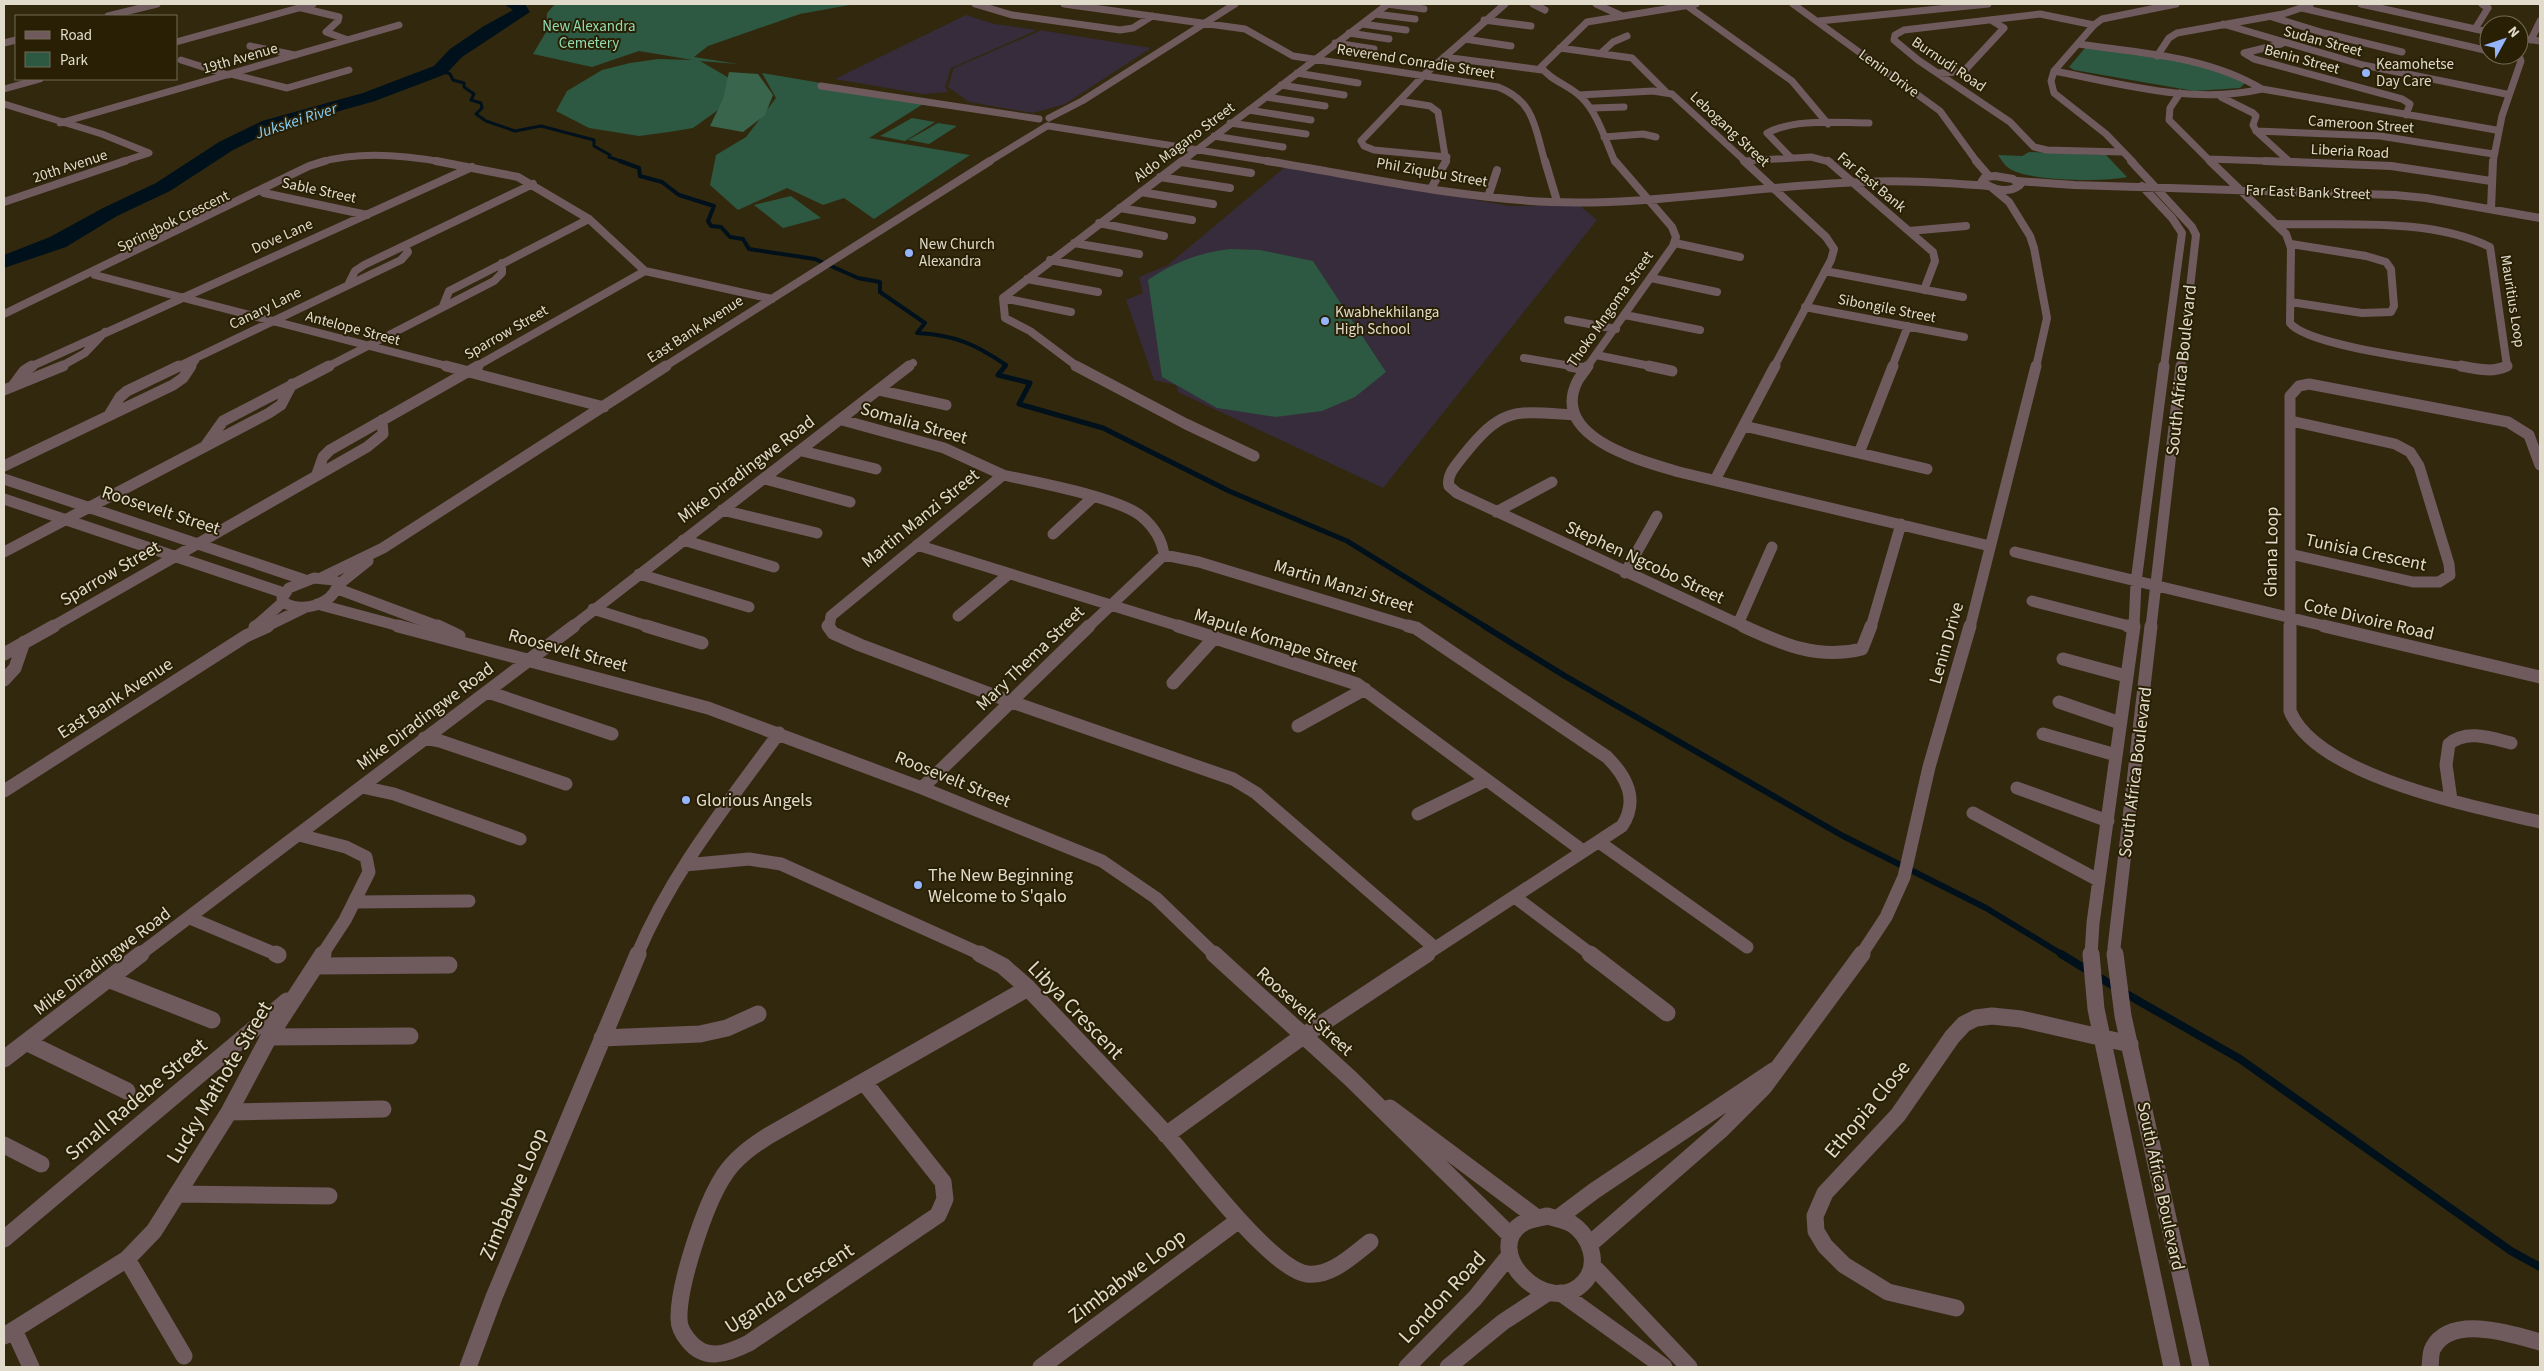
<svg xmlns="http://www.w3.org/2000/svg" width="2544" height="1371" font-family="'Source Sans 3',sans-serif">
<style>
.education{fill:#372c3b}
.green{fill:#2d5841}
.forest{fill:#38654c}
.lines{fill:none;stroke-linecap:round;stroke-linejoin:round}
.stream-far4{stroke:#00111c;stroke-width:3}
.stream-far3{stroke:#00111c;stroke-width:4}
.stream-far2{stroke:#00111c;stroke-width:5}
.stream-far1{stroke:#00111c;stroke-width:6}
.stream{stroke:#00111c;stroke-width:8}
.river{fill:#00111c;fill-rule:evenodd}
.minor-far4{stroke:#6f5a5e;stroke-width:7}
.minor-far3{stroke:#6f5a5e;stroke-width:8}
.minor-far2{stroke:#6f5a5e;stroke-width:11}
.minor-far1{stroke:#6f5a5e;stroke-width:13}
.minor{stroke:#6f5a5e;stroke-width:17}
.poi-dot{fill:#95b6fd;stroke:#281f04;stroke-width:2}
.labels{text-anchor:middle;stroke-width:4;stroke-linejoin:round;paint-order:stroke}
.far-park-label{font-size:15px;fill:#92dcb1;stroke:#281f04}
.far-street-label{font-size:15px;fill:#e1dbcb;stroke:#281f04}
.far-poi-label{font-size:15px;fill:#e1dbcb;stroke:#281f04;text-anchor:start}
.far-water-label{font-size:16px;font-style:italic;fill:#84cef8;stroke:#281f04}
.street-label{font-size:18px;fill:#e1dbcb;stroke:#281f04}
.poi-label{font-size:18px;fill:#e1dbcb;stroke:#281f04;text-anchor:start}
.near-street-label{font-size:21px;fill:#e1dbcb;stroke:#281f04}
</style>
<rect width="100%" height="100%" fill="#32280e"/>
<path class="education" d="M 966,15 L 994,24 L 1037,30 L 951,68 L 945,87 L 948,92 L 923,94 L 835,79 Z
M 1042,30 L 1045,31 L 1151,48 L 1065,104 L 1033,113 L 969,102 L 948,87 L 954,68 Z
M 1285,167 L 1510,206 L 1580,206 L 1597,220 L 1383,488 L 1178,392 L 1176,385 L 1154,380 L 1126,300 L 1143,293 L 1139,277 L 1168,265 Z"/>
<path class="green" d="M 555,4 L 855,4 L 800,14 L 708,46 L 694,57 L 738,64 L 700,61 L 736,82 L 721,108 L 693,128 L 669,132 L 639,136 L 589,128 L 556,111 L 567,91 L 602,70 L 630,63 L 658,59 L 693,60 L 639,51 L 592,67 L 533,54 L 546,32 L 547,13 Z
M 2096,47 L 2209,66 L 2246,82 L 2240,88 L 2194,91 L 2074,70 L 2069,67 L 2085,48 Z
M 762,73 L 928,101 L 869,138 L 970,155 L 874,219 L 844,198 L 823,205 L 787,188 L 738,210 L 710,185 L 716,155 L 746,137 L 776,98 Z
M 912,118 L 935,122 L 905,141 L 880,136 Z
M 938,123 L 957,126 L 929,144 L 908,140 Z
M 2029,152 L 2106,155 L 2127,177 C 2103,182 2036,181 2014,171 C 2006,168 2002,161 1998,155 L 2022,156 Z
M 791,196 L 821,218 L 783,228 L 754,205 Z
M 1230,249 L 1260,250 L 1313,261 L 1386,372 L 1355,397 L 1322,411 L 1276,417 L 1217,408 L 1162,377 L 1148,280 C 1174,262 1199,253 1230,249 Z"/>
<path class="forest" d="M 729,72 L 758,74 L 773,95 L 765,115 L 743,132 L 710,126 L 723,99 Z"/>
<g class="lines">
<path class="stream-far4" d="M 440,70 L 450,74 L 453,80 L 464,83 L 464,87 L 474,94 L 471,100 L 481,103 L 482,108 L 476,114 L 486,121 L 515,131 L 541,126 L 594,140 L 594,146 L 610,155 L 609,157 L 624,162"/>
<path class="stream-far3" d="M 620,161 L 639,168 L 640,176 L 662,182 L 679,195 L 714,206 L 708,221 L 711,226 L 721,227 L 730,237 L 743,239 L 749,249 L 815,259 L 858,278 L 880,282 L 880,292 L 925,323 L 917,333 C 955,335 975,344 1006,365 L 1004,367"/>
<path class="stream-far2" d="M 1005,366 L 998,375 L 1030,383 L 1019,404 L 1103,428 L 1229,491 L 1347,541 L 1486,627"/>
<path class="stream-far1" d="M 1484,626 L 1565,676 L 1843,836 L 1986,908 L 2063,955"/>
<path class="stream" d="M 2061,954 L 2115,987
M 2123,992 L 2240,1059 L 2511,1251 L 2540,1267"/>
<path class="river" d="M 504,4 L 525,4 L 530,12 L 462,57 L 446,74 L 375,101 L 276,129 L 233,150 L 170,191 L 117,216 L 66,247 L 4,268 L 4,255 L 50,237 L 103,208 L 156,183 L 219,142 L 262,121 L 363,93 L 434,66 L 450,49 L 484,26 L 513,10 Z"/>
<path class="minor-far4" d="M 975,4 L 1012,15 L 1120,30 L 1133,28 L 1152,16
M 1064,4 L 1245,29 L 1293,56 L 1498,87 C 1535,101 1535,129 1545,162
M 1387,4 L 1424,9
M 1533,4 L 1545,10
M 1596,4 L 1620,15
M 1793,4 L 1940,111 L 1977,162
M 2361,4 L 2489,32
M 1686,5 L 1792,81 L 1828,124
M 302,8 L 339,17 L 338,21 L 326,32 L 345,39
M 2302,8 L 2489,51
M 1375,14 L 1415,19
M 108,16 L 157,4
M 2272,17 L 2324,33 L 2402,52
M 1484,20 L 1531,26
M 1819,21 L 1988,4
M 1362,24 L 1406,30
M 2223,24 L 2363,65 L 2506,94
M 2094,25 L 2040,14 L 1904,30 L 1895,35 L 1894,40 L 1918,60 L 2010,122 L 2034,147 L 2047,150 L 2122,152
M 2475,29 L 2488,8 L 2482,4
M 1349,33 L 1389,39
M 2519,38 L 2540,41
M 1465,39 L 1511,46
M 2531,40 L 2540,21
M 176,42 L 313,4
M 4,43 L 16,40
M 1335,43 L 1374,49
M 2078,44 C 2141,53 2207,56 2262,89 L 2496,130
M 2281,44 L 2244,53 L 2254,59 L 2402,99 L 2410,104 L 2406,115
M 250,46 L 295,55
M 1560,48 L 1632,58 L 1667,93
M 1601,53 L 1613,42 L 1627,36
M 2157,56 L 2169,38 L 2177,33 L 2283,14 L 2310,5
M 1444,57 L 1542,70
M 181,60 L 228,75
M 2054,71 C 2122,84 2193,105 2262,89
M 1297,73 L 1358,83
M 1938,73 L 1959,72 L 1966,69 L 2004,28 L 1991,20
M 231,74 L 287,88 L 349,70
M 1281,85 L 1344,95
M 821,86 L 1039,119
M 4,89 L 40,79
M 2180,93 L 2170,108 L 2169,120 L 2211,162
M 1579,95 L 1653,91 L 1672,94 L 1746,162
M 1266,97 L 1325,106
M 2221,97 L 2253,113 L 2256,116 L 2253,125 L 2256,131 L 2290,162
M 1399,101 L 1430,106 L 1438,112 L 1446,162
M 4,104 L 102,134 L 149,153 L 121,162
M 1592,108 L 1624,107
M 1249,110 L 1311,120
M 1049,118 L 1082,101 L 1235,4
M 60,123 L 399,25
M 1230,123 L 1306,134
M 1049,126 L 1274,162
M 2256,131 L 2380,136 L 2493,154
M 1214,136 L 1283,147
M 1604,137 L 1643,134 L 1656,137
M 1447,157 L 1374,150 L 1364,146 L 1361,141 L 1425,74 L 1505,4
M 1791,158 L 1767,133 C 1796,118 1837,123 1869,123
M 2208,159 L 2298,162
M 1744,161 L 1811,157 L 1830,162
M 321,162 C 359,151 404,155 442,162
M 988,162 L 1047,126
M 1181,162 L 1184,162
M 1181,162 L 1388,4
M 1615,162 C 1606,142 1598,113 1581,97 C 1569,85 1551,81 1541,67 L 1587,22 L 1696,4
M 2133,162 L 2106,134 L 2054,93 L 2051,81 L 2054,71 L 2094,25 L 2102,19 L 2176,4
M 2493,162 L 2502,116 L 2521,61 L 2520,58 L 2512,55"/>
<path class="minor-far3" d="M 436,161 L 518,177 L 589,219 L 645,271 L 772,299
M 1267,161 C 1360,176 1456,198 1551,202 C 1655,206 1759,185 1863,182 C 1905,180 1946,183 1988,186
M 1545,161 L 1557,201
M 1744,161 L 1826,237 L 1834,249 L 1831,260 L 1774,367
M 1828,161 L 1933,252 L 1935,261 L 1924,290
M 1976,161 L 1989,176
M 2131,161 L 2192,227 L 2196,235 L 2181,367
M 2210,161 L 2286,234 L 2291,248 L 2290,323 C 2307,346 2434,361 2467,367
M 2265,161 L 2391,166 L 2491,181
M 1181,162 L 1251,173
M 1995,176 L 2013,179 L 2020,185 C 2008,194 1993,190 1982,181 L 1985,177 Z
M 1160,177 L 1230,188
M 2017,181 L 2074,185 L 2395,195 L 2426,198 L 2540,218
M 2142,186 L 2172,218 L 2182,233 L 2164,367
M 1432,187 L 1446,161
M 1991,187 L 2009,202 L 2030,236 L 2034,248 L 2047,318 L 2036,367
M 1141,192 L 1213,204
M 264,193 L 367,215
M 1488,197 L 1497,170
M 4,202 L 125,161
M 1120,208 L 1192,220
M 2491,209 L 2493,161
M 1099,223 L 1164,236
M 2278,224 C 2344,226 2430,217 2490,247 L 2507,366 L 2504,367
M 1909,231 L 1966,226
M 1074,243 L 1139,254
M 1675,243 L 1740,257
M 2291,244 L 2366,256 L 2386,262 L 2391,269 L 2394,306 L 2391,312 L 2362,313 L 2291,302
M 1050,260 L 1119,273
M 1825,271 L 1963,297
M 95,275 L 451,367
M 1651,278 L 1717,292
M 1027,279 L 1098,292
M 348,285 L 355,271 L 364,265 L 533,184
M 1003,298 L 1071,312
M 443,306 L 449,291 L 589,219
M 1805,307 L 1964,337
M 4,314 L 309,166 L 325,161
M 1625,315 L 1700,330
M 1568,320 L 1616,329
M 1596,355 L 1655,367
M 1524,358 L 1577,367
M 30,367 L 472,167
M 60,367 L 85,353 L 105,332
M 177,367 L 401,260 L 408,252 L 405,246
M 190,367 L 196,359
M 327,367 L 494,281 L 502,273 L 502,263
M 475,367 L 645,271
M 664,367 L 990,161
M 907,367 L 913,363
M 1078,367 L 1030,331 L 1005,318 L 1003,298 L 1182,161
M 1587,367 L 1673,246 L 1676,237 L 1672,227 L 1615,161
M 1892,367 L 1908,326"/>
<path class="minor-far2" d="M 446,366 L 604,407
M 1076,366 L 1186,424 L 1254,456
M 1570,366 L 1586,369
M 1588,366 C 1585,371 1580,376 1577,382 C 1550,438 1642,461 1679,472 L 1990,546
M 1649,366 L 1672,371
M 2461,366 C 2477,369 2492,373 2507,366
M 13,386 L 24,371 L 32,366
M 4,390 L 63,366
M 878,390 L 946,405
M 109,415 L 120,397 L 127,391 L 179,366
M 1574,415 C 1514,411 1503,406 1463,456 C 1457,464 1446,475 1449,486 L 1457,493 L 1745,627
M 842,420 L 944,448 L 1003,475
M 1744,426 L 1927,469
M 206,445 L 223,421 L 329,366
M 802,451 L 876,469
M 1859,453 L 1893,366
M 4,466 L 173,385 L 183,378 L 191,366
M 317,474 L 323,457 L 330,450 L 478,366
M 4,479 L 305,580
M 765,479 L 850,502
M 1715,480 L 1775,366
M 4,499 L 284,593
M 722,510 L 817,533
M 1496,512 L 1552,482
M 1053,534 L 1093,497
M 683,540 L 774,567
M 917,545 L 1182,627
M 4,552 L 269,413 L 281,405 L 292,384
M 2015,552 L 2329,627
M 2290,554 L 2413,582 L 2439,582 L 2450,575 L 2449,564 L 2419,466 L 2410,452 L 2395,444 L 2291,421
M 1625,573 L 1657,516
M 639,574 L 749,607
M 323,577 L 383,548 L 666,366
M 314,578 L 334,580 L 338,585 C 330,606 301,613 283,602 L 282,598 L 289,588 Z
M 338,585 L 368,561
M 338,589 L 440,627
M 2032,601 L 2133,627
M 317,604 L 403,627
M 593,609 L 650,627
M 958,616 L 1009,574
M 1738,624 L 1772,547
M 52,627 L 367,447 L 383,434 L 382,420
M 255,627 L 283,602
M 265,627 L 306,607
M 572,627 L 909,366
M 829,627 L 831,616 L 1003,475 C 1035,482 1117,497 1141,516 C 1153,526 1162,539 1164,555 L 1199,562 L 1412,627
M 1088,627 L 1164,555
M 1871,627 L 1901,524
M 1970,627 L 2036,366
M 2134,627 L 2136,582 L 2164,366
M 2151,627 L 2181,366
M 2290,627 L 2290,396 L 2299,386 L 2309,384 L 2508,422 L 2529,435 L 2540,465"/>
<path class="minor-far1" d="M 398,626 L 708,708 L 922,788 L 1102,861 L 1156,898 L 1215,955
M 438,626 L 459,636
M 646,626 L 702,643
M 828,626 L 833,633 L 860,645 L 1009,701 L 1233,779 L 1256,793 L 1435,948
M 1178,626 L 1357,684 L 1583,851
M 1408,626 L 1416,628 L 1607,757 C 1627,777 1639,800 1622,826 L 1425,955
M 1743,626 C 1782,644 1818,660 1862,649 L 1871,626
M 2128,626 L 2134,627
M 2290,626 L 2290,711 C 2317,777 2476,807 2540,822
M 2324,626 L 2540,677
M 255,627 L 257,626
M 4,654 L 54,626
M 2063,659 L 2126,676
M 4,680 L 15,668 L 24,642
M 1173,683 L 1215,637
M 488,692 L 612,734
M 2059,702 L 2120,723
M 1298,726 L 1365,689
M 2043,734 L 2116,755
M 424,738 L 440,741 L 566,784
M 362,787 L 394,794 L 520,839
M 922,788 L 1089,626
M 2017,788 L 2108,821
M 4,791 L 246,636 L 268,626
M 2451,800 L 2446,765 L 2449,744 C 2466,729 2491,738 2511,743
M 1973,813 L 2098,880
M 1418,814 L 1485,781
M 299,835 L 346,847 L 366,857 L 369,872 L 345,920 L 322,955
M 1599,842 L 1747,947
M 685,865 L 749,859 L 781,864 L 983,955
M 1515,897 L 1592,955
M 355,902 L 469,901
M 190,918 L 278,955
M 139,955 L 574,626
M 637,955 C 672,872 726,806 779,733
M 1861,955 L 1886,917 L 1904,877 L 1929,767 L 1970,626
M 2091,955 L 2093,923 L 2134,626
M 2115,955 L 2114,948 L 2151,626"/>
<path class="minor" d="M 276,954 L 278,955
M 980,954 L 1003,966 L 1028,988 C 1074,1037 1121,1085 1166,1134 C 1193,1164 1271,1269 1307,1274 C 1331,1277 1353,1255 1370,1242
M 1214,954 L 1350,1078 L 1511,1236
M 1590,954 L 1667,1013
M 2091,954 L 2096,1009 L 2172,1367
M 2115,954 L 2123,1016 L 2201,1367
M 315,966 L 449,965
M 108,979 L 212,1020
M 269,1037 L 410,1036
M 602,1038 L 700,1034 L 727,1028 L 758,1014
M 26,1042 L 127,1091
M 4,1059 L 141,954
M 864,1082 L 943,1182 L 945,1199 L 938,1215 L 749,1343 C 727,1354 705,1362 688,1340 C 683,1334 679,1326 679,1319 C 678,1285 705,1205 723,1177 C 734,1159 751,1147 768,1136 L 1028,988
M 1390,1108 L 1536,1217
M 229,1112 L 383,1109
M 1166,1135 L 1303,1036 L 1427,954
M 4,1145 L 41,1164
M 177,1194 L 329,1196
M 1547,1216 C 1555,1218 1565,1220 1572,1224 C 1590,1236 1600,1263 1585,1281 C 1548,1323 1477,1248 1525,1222 C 1531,1219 1540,1218 1547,1216 Z
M 1558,1218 L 1594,1191 L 1773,1071
M 4,1239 L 287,1001
M 1590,1244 L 1722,1129 L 1764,1087 L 1862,954
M 127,1259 L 184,1356
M 1593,1266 L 1689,1367
M 1561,1293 L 1664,1367
M 1956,1308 L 1888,1292 L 1844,1265 L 1825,1246 L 1816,1231 L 1815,1216 L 1825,1193 L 1898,1115 L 1952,1037 L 1964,1024 L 1976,1018 L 1992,1016 L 2021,1019 L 2130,1044
M 14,1330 L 31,1367
M 4,1336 L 127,1259 L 154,1231 L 229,1112 L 269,1037 L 323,954
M 468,1367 L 494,1297 L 638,954
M 1041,1367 L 1239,1220
M 1407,1367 L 1475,1298 L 1509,1256
M 1448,1367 L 1503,1322 L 1549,1292
M 2430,1367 C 2431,1361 2430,1353 2433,1348 C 2451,1314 2512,1334 2540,1342"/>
</g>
<g class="poi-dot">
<circle cx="2366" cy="73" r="5"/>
<circle cx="909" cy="253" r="5"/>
<circle cx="1325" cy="321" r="5"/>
<circle cx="686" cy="800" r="5"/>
<circle cx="918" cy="885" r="5"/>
</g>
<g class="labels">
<g class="far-park-label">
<text x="589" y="31">New Alexandra<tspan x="589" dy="17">Cemetery</tspan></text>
</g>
<g class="far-street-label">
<text transform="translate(2323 41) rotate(15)" y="5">Sudan Street</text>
<text transform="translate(240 58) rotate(-16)" y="5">19th Avenue</text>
<text transform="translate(2302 59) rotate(15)" y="5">Benin Street</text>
<text transform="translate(1416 61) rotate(9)" y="5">Reverend Conradie Street</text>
<text transform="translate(1949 64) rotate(34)" y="5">Burnudi Road</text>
<text transform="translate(1889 73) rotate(36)" y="5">Lenin Drive</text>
<text transform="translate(2361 124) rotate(4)" y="5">Cameroon Street</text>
<text transform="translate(1730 129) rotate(43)" y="5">Lebogang Street</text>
<text transform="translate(1184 142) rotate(-37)" y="5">Aldo Magano Street</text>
<text transform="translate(2350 151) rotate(3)" y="5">Liberia Road</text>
<text transform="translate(70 166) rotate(-18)" y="5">20th Avenue</text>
<text transform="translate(1432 172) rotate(10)" y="5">Phil Ziqubu Street</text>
<text transform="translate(1872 182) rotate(40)" y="5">Far East Bank</text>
<text transform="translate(319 190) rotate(12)" y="5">Sable Street</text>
<text transform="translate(2308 192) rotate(2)" y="5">Far East Bank Street</text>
<text transform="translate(173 221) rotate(-26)" y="5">Springbok Crescent</text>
<text transform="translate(282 236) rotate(-24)" y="5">Dove Lane</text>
<text transform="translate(2513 301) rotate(81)" y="5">Mauritius Loop</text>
<text transform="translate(265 308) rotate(-26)" y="5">Canary Lane</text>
<text transform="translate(1887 308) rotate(11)" y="5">Sibongile Street</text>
<text transform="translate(1610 309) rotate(-55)" y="5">Thoko Mngoma Street</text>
<text transform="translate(353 328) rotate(15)" y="5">Antelope Street</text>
<text transform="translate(695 329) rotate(-33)" y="5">East Bank Avenue</text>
<text transform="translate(506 332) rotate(-30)" y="5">Sparrow Street</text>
</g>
<g class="far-poi-label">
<text x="2376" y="69">Keamohetse<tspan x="2376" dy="17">Day Care</tspan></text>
<text x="919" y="249">New Church<tspan x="919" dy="17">Alexandra</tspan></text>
<text x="1335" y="317">Kwabhekhilanga<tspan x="1335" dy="17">High School</tspan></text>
</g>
<g class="far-water-label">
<text transform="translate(296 120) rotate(-18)" y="6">Jukskei River</text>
</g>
<g class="street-label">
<text transform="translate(2181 370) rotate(-84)" y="6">South Africa Boulevard</text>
<text transform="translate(914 423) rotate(16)" y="6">Somalia Street</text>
<text transform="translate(746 469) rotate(-37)" y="6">Mike Diradingwe Road</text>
<text transform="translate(161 510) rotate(18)" y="6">Roosevelt Street</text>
<text transform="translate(920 518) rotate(-39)" y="6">Martin Manzi Street</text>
<text transform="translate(2271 552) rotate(-89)" y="6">Ghana Loop</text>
<text transform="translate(2366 552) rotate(12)" y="6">Tunisia Crescent</text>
<text transform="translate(1645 562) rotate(25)" y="6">Stephen Ngcobo Street</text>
<text transform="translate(110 573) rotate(-30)" y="6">Sparrow Street</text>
<text transform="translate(1344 586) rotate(17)" y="6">Martin Manzi Street</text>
<text transform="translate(2369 619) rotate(13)" y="6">Cote Divoire Road</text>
<text transform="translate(1276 640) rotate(18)" y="6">Mapule Komape Street</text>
<text transform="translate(1946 643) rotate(-74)" y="6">Lenin Drive</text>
<text transform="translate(568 650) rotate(15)" y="6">Roosevelt Street</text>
<text transform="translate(1030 658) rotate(-44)" y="6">Mary Thema Street</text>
<text transform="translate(115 698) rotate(-33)" y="6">East Bank Avenue</text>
<text transform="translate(425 716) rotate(-37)" y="6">Mike Diradingwe Road</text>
<text transform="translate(2135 772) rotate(-83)" y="6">South Africa Boulevard</text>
<text transform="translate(953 779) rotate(22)" y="6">Roosevelt Street</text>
<text transform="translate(102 961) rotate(-37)" y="6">Mike Diradingwe Road</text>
<text transform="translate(1305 1011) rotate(42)" y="6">Roosevelt Street</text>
<text transform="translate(2161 1186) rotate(78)" y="6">South Africa Boulevard</text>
</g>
<g class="poi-label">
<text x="696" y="806">Glorious Angels</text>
<text x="928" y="881">The New Beginning<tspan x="928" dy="21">Welcome to S'qalo</tspan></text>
</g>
<g class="near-street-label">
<text transform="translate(1076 1010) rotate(46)" y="7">Libya Crescent</text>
<text transform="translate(219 1082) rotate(-59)" y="7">Lucky Mathote Street</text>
<text transform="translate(136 1099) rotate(-40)" y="7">Small Radebe Street</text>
<text transform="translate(1867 1109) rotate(-50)" y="7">Ethopia Close</text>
<text transform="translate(513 1194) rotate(-67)" y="7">Zimbabwe Loop</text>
<text transform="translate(1127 1276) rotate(-37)" y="7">Zimbabwe Loop</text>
<text transform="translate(789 1288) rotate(-33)" y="7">Uganda Crescent</text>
<text transform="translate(1442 1297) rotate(-47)" y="7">London Road</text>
</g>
</g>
<rect width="2544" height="1371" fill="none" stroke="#e1dbcb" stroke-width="10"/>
<rect x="15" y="15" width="162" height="65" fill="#281f04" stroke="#726a54"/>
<rect x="25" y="31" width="25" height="8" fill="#6f5a5e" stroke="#726a54"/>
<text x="60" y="40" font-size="15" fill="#e1dbcb">Road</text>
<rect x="25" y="52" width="25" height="15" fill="#2d5841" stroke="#726a54"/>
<text x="60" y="65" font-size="15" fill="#e1dbcb">Park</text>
<g transform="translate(2504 40) rotate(50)"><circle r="24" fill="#281f04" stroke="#726a54"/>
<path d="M0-4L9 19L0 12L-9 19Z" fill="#95b6fd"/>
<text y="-8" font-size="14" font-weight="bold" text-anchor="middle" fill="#e1dbcb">N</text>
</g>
</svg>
